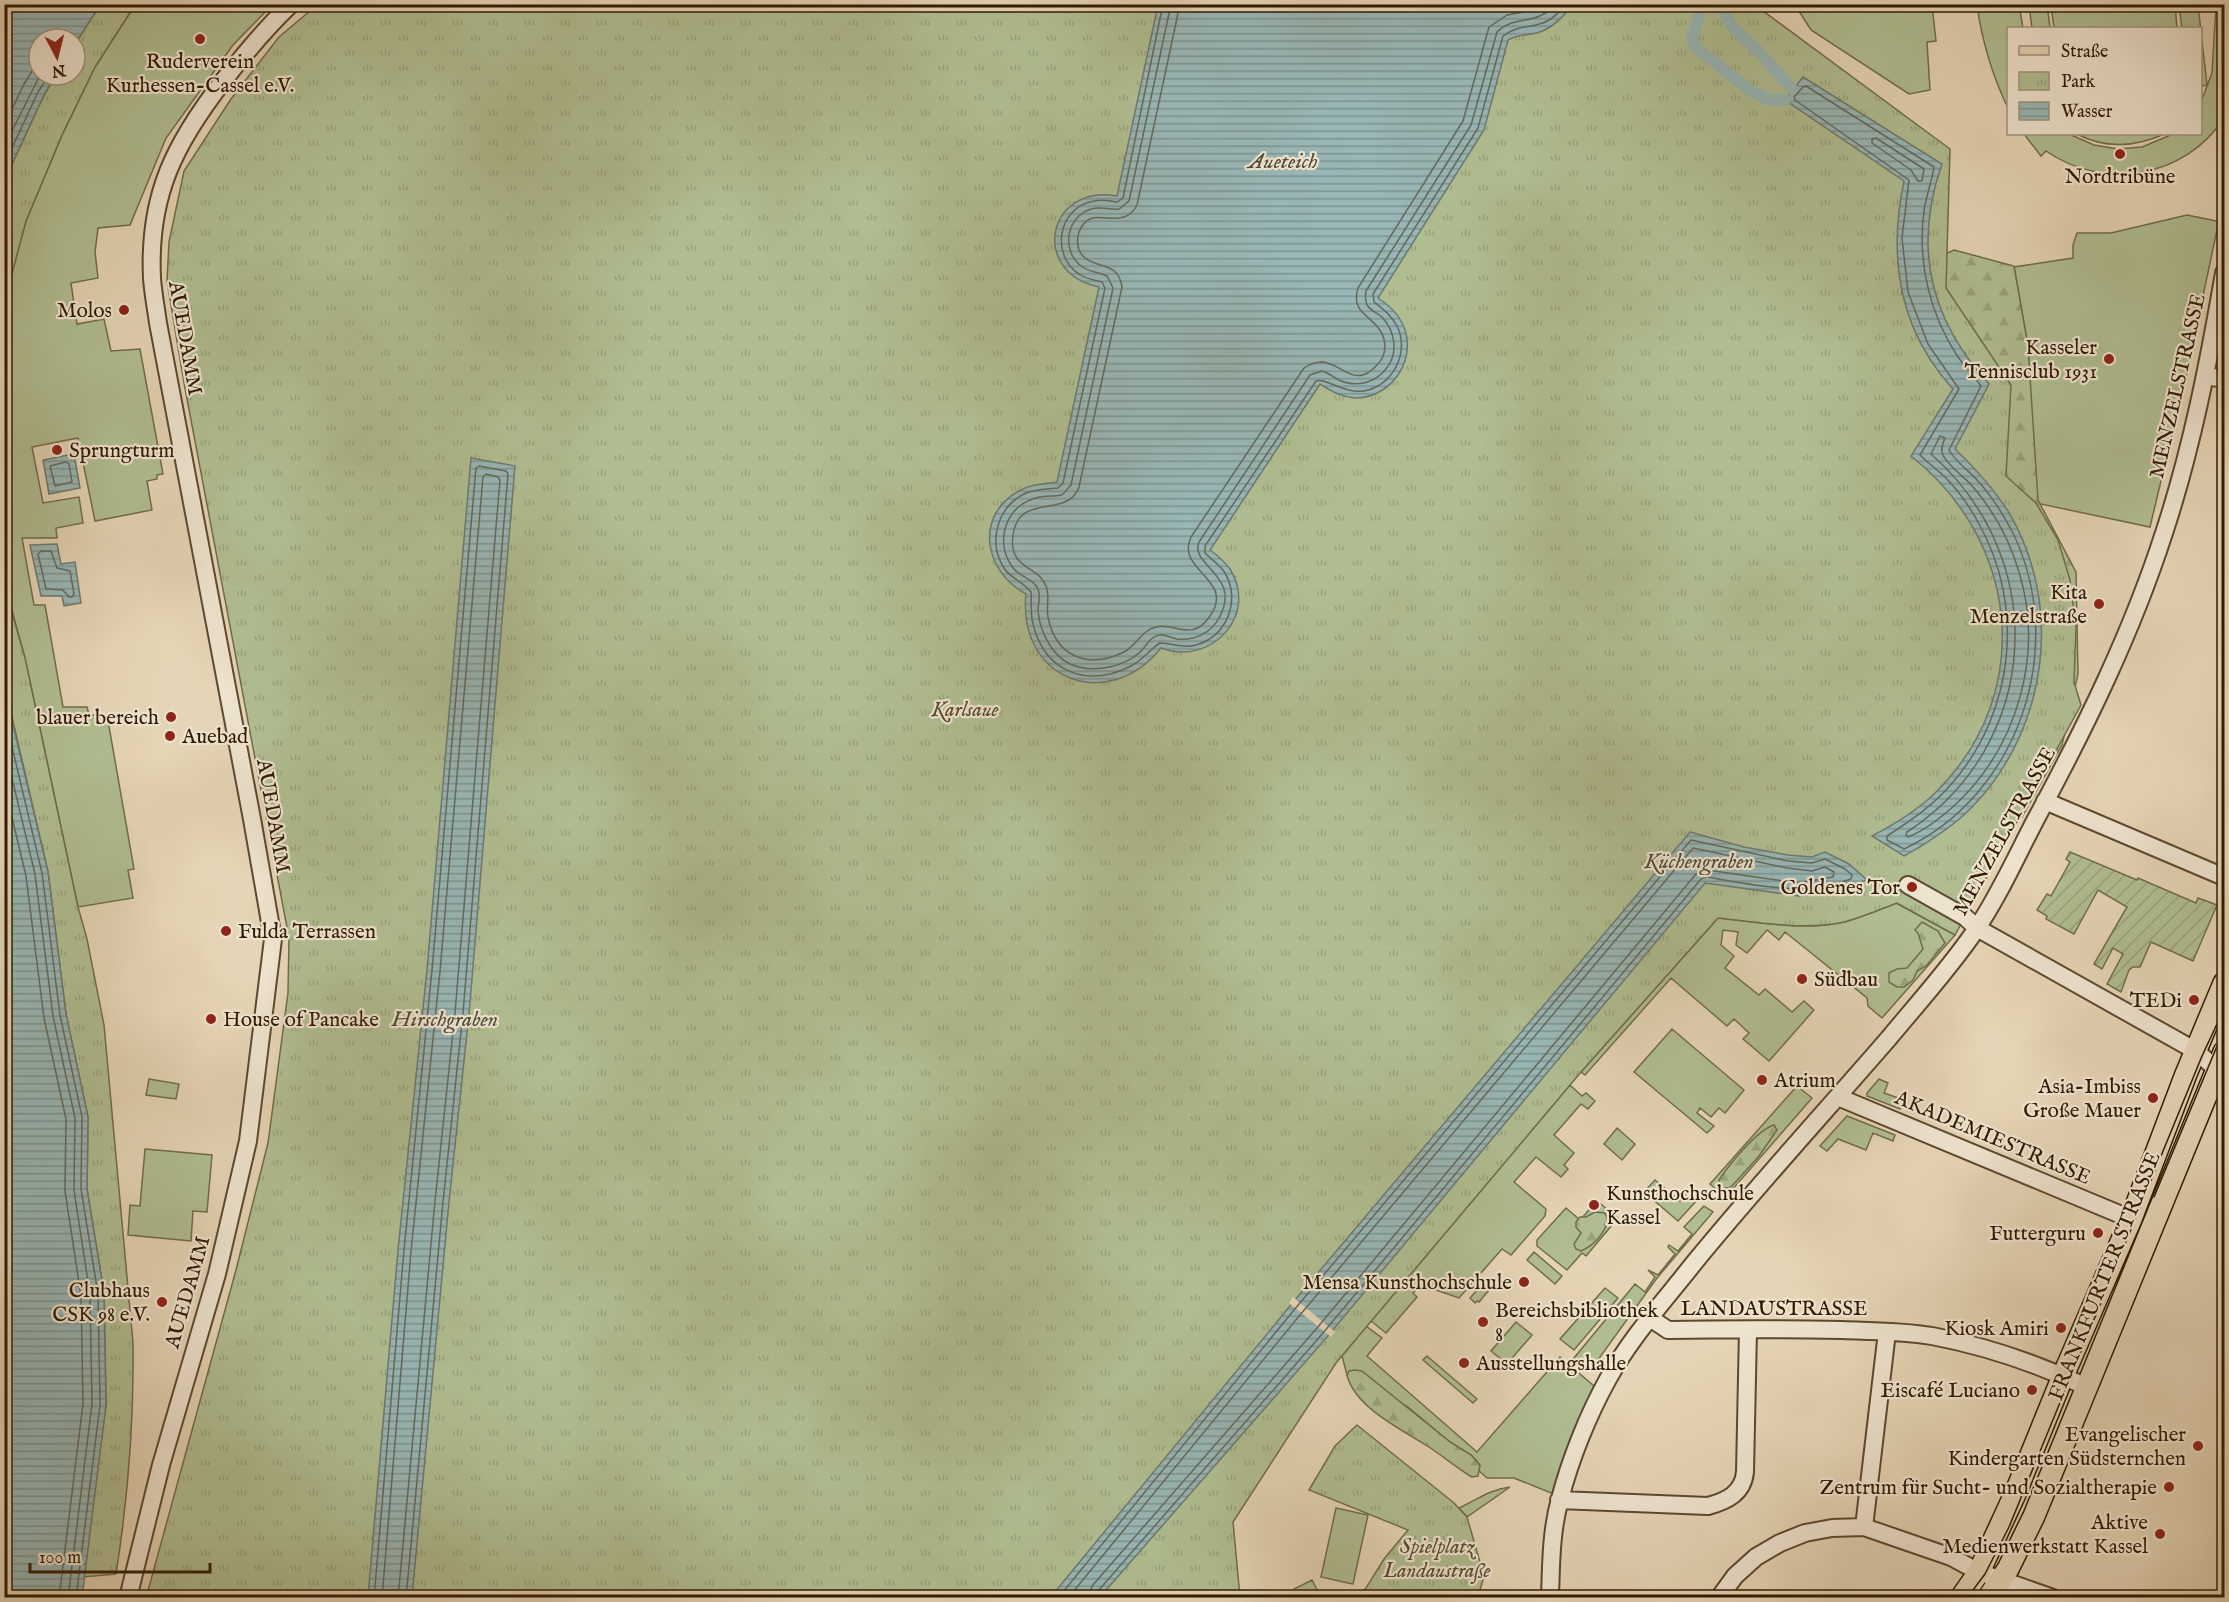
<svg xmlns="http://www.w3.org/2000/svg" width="2229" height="1602" font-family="'IM FELL English',serif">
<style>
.grass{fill:#b0bd91;stroke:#706c4a;stroke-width:1.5}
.forest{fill:url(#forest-firs);stroke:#706c4a;stroke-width:1.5}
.park{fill:url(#park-tufts);stroke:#706c4a;stroke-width:1.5}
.garden{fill:url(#garden-furrows);stroke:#706c4a;stroke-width:1.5}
.water{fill:url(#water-rules);stroke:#6e796e;stroke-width:1.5}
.pier{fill:#e5d4b5}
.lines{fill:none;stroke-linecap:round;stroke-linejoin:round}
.shore{stroke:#64695c;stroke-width:1.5}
.canal{stroke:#98b7b6;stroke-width:12}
.minor-casing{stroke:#5d492f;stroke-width:20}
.major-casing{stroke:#301b02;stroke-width:24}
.minor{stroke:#eee3cf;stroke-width:16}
.major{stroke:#e5d4b5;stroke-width:21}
.tram{stroke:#301b02;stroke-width:1.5}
.poi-dot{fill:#8f2418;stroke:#eee3cf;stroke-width:2}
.labels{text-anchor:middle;stroke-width:4.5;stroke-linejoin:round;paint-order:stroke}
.poi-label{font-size:21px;fill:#301b02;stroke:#eee3cf;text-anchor:end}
.street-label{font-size:21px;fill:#301b02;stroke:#eee3cf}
.park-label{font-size:21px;font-style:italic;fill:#564c2d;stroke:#eee3cf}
.water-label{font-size:22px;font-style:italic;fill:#4f4a38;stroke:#eee3cf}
</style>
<defs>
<pattern id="forest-firs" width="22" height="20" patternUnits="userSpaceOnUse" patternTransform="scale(1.5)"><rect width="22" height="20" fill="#b0bd91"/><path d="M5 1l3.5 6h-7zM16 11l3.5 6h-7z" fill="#98a27b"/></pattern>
<pattern id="park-tufts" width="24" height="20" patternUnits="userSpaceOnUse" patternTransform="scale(1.5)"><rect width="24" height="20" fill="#b0bd91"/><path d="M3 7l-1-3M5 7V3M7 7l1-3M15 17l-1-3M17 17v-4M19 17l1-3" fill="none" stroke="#98a27b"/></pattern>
<pattern id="garden-furrows" width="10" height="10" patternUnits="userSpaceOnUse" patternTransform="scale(1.5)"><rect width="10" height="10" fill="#b0bd91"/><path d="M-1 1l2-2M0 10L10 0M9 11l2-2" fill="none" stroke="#98a27b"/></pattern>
<pattern id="water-rules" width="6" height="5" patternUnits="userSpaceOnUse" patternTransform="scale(1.5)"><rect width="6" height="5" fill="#98b7b6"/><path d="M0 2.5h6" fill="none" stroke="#7c9492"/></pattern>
</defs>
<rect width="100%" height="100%" fill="#e5d4b5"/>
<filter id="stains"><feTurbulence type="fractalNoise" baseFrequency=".00333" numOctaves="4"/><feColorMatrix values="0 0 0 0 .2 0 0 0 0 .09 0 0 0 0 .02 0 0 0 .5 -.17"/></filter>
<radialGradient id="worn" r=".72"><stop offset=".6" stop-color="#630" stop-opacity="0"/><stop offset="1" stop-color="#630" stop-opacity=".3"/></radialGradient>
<path class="grass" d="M 135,5 L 272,5 L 233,45 L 166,138 L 130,225 L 98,228 L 95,252 L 98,278 L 71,283 L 77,324 L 104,319 L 111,351 L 140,349 L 163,474 L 157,475 L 157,479 L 147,481 L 152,510 L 95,521 L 78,438 L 32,447 L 43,503 L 79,497 L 83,523 L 56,528 L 57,538 L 22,538 L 34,605 L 45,605 L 63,707 L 87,707 L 89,715 L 107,715 L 134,869 L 128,870 L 133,898 L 78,907 L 25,658 L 5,585 L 4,300 L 26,221 L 62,135 L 95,67 Z
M 1795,5 L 1932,5 L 1936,41 L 1927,42 L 1930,90 L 1909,94 L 1811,30 Z
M 1977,5 L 2019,5 L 2023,28 L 2008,28 L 2008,108 C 1992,75 1982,41 1977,5 Z
M 2029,5 L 2047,5 L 2050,28 L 2032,28 Z
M 2051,5 L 2175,5 L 2177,28 L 2054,28 Z
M 2179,5 L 2198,5 L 2207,85 L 2202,86 L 2201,89 L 2200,28 L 2182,28 Z
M 2216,5 L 2224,5 L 2224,118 C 2185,178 2104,191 2046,151 L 2041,156 L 2024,134 L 2069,134 L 2094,145 L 2118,149 L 2142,147 L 2173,134 L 2200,134 L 2201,102 L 2212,73 Z
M 2077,134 L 2164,134 C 2136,147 2105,149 2077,134 Z
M 2187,215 L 2216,221 L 2218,225 L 2187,372 L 2150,527 L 2036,503 L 2028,346 L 2014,267 L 2073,258 L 2073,245 L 2077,233 L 2111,233 Z
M 1896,903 L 1955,935 L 1882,1018 L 1868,1006 L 1867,998 L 1785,932 L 1779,940 L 1767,930 L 1747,953 L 1736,945 L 1738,932 L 1723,930 L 1721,945 L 1734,956 L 1725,968 L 1759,995 L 1765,989 L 1792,1012 L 1804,1001 L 1814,1010 L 1769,1061 L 1743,1039 L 1749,1033 L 1734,1019 L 1727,1026 L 1671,978 L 1585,1075 L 1581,1072 L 1718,918 C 1759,922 1803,931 1844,922 C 1862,917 1879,910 1896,903 Z
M 1672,1029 L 1744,1090 L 1725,1113 L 1719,1108 L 1711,1117 L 1700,1108 L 1697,1113 L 1714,1126 L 1707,1133 L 1634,1072 Z
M 149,1079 L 179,1084 L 176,1099 L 146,1095 Z
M 1879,1079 L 1888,1083 L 1884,1093 L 1904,1100 L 1900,1109 L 1867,1096 L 1867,1093 Z
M 1570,1085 L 1582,1096 L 1586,1093 L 1595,1101 L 1588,1109 L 1581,1104 L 1554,1135 L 1574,1153 L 1564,1165 L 1568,1169 L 1561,1177 L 1536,1157 L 1514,1182 L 1546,1209 L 1545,1216 L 1511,1255 L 1502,1249 L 1459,1298 L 1436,1290 L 1416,1290 L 1413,1293 L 1417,1297 L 1386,1333 L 1371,1321 Z
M 1797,1086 L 1812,1098 L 1725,1198 L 1710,1184 Z
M 1847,1116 L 1895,1135 L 1893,1141 L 1873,1133 L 1866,1150 L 1838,1139 L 1827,1151 L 1820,1146 Z
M 1617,1128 L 1635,1144 L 1622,1160 L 1604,1144 Z
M 145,1149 L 212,1155 L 207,1212 L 193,1211 L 191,1241 L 128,1235 L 130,1205 L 140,1206 Z
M 1655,1180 L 1680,1201 L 1688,1191 L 1698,1199 L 1678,1221 L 1644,1192 Z
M 1597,1201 L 1618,1218 L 1586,1256 L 1582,1253 L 1567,1270 L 1537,1246 L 1537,1240 L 1566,1208 L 1580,1220 Z
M 1704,1206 L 1713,1212 L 1657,1278 L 1590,1371 L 1574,1358 L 1635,1284 L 1645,1292 L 1655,1277 L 1648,1270 L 1658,1275 L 1675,1254 L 1668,1247 L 1669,1245 L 1678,1251 L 1692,1234 L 1684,1227 Z
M 1534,1252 L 1562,1276 L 1555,1284 L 1527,1260 Z
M 1488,1278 L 1494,1284 L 1479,1302 L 1477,1301 L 1475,1303 L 1470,1298 Z
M 1605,1288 L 1618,1298 L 1574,1350 L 1560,1339 Z
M 1516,1322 L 1532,1335 L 1507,1364 L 1491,1351 Z
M 1366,1326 L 1382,1338 L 1367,1356 L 1477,1452 L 1560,1357 L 1594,1386 L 1580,1418 L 1556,1495 L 1514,1478 L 1487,1478 L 1478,1470 L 1477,1461 L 1471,1455 L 1450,1442 L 1408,1407 L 1350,1371 L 1347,1375 L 1342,1356 Z
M 1427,1356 L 1477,1399 L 1473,1403 L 1423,1360 Z
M 1510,1487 L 1467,1517 L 1459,1508 C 1479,1499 1488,1490 1510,1487 Z
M 1336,1508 L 1368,1515 L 1353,1584 L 1321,1577 Z
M 1312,1580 L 1320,1595 L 1315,1597 L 1298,1597 L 1294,1589 Z"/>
<path class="forest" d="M 1954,250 L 2014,266 L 2028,346 L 2038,500 L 2076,572 L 2078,674 L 2062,745 L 2022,817 L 2003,816 L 2014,508 L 1945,302 L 1938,257 Z
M 1922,922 L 1938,931 L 1945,943 L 1926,966 L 1917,971 L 1913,980 L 1904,987 L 1897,987 L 1889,982 L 1889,973 L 1897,969 L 1907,968 L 1923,949 L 1918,933 L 1915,930 Z
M 1774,1125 L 1777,1130 L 1759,1156 L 1731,1187 L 1722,1189 L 1719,1180 C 1729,1165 1757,1130 1774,1125 Z
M 1595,1212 L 1605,1213 L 1608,1221 C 1603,1235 1595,1245 1581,1251 L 1576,1249 L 1574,1244 L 1581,1233 L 1576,1227 L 1576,1222 L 1580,1217 L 1586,1217 Z
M 1355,1370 L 1362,1371 L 1450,1442 L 1471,1455 L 1480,1465 L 1478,1476 L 1472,1477 C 1457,1468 1444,1457 1429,1447 C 1403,1430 1355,1408 1347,1375 L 1349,1371 Z"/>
<path class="park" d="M 100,5 L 135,5 L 95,67 L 62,135 L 26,221 L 5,300 L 5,179 L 44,95 L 56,75 L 75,75 L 75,44 Z
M 317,5 L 1755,5 L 1950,149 L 1946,288 L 2011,385 L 2006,476 L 2036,503 L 2058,540 L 2070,580 L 2076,628 L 2074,682 L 2081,705 L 1955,935 L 1897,903 C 1879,910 1862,917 1844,922 C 1803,931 1759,922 1718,918 L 1581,1072 L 1336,1363 L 1233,1522 L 1240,1597 L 146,1598 L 236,1270 L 268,1143 L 288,993 L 289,938 L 184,383 L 167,281 L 169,242 L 184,171 L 231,99 L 279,37 Z
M 4,585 L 25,658 L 78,907 L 87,939 L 104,1025 L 133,1343 C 134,1420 128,1498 116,1574 L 83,1577 L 106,1405 L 104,1293 L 87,1189 L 88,1117 L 66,1014 L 48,872 L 5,687 Z
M 1357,1425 L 1454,1503 L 1467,1517 L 1484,1576 L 1478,1597 L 1355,1597 L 1366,1588 L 1384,1559 L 1408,1530 L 1309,1490 L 1335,1446 Z"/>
<path class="garden" d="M 2070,852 L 2137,880 L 2138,878 L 2196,903 L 2198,898 L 2217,905 L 2193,961 L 2151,942 L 2140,967 L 2133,967 L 2129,970 L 2121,992 L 2107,984 L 2123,954 L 2113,948 L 2102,969 L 2094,964 L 2127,907 L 2098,890 L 2074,934 L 2046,919 L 2047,916 L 2037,910 L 2047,894 L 2051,896 L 2070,862 L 2066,859 Z"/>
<path class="water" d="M 5,4 L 100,5 L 75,44 L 75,39 L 39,39 L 39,75 L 56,75 L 44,95 L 5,179 Z
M 1158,5 L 1572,5 C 1562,19 1550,31 1532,34 C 1523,35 1516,35 1508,40 L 1484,130 L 1378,298 C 1387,304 1396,311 1401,321 C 1420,355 1394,398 1355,398 C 1341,397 1331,391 1320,384 L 1210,550 C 1217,555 1224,561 1230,569 C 1259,615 1211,667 1161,648 C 1108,714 1017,680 1026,594 C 985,572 974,518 1017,492 C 1030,484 1043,484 1057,482 L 1099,287 C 1030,273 1046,184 1117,196 Z
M 1803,77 L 1942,164 C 1913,246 1930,320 1989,384 L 1955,449 C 1975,468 1993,488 2008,511 C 2064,604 2048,728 1973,806 C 1953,827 1929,842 1904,856 L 1872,836 C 1895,824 1917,811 1936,792 C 2036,693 2019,541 1911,456 L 1953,389 C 1899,330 1888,257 1904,181 L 1785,100 Z
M 74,454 L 80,488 L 49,494 L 43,460 Z
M 471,458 L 515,466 L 469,1014 L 449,1202 L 412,1597 L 368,1597 L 398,1250 L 427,970 Z
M 57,544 L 61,564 L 75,562 L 81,603 L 64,606 L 62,596 L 41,596 L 30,545 Z
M 4,687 L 48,872 L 66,1014 L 88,1117 L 87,1189 L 104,1293 L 106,1405 L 82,1597 L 5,1597 Z
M 1690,832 L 1744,847 L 1788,855 L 1812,857 L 1825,852 L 1849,864 L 1867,880 L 1842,889 L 1799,896 L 1705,883 L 1327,1337 L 1100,1597 L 1050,1598 L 1290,1306 Z"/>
<path class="pier" d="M 1293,1297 L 1335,1332 L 1331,1337 L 1289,1303 Z"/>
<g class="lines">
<path class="shore" d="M 1163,4 L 1123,198 L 1117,202 C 1109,201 1102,199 1094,201 C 1058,207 1050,255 1079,274 C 1086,279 1094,280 1102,282 L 1105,288 L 1063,483 L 1058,488 C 1047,489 1037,489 1026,493 C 998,506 987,541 1004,568 C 1011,579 1024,582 1031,592 C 1032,603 1030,613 1033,624 C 1045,673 1088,688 1131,666 C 1143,660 1149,650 1160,643 C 1173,643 1183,649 1196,645 C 1227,637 1241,600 1225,573 C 1220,565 1212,560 1205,553 L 1205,546 L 1316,381 C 1324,377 1344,394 1364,391 C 1393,386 1410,352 1397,326 C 1391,315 1383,309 1374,302 L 1373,294 L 1478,128 L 1503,36 C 1525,19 1544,35 1565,4
M 1171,4 L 1129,201 L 1119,209 C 1109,210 1101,206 1091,209 C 1066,217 1061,250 1081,266 C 1089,272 1098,272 1107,276 L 1113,288 L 1071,485 L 1062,495 C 1051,497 1041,495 1030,500 C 1003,511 995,546 1014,569 C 1020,577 1034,579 1038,589 C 1041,596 1038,604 1038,611 C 1040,634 1055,662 1079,667 C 1098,672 1124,666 1139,653 C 1146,647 1150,636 1160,635 C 1166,634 1171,638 1177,639 C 1194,641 1211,633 1219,618 C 1243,575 1189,566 1199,542 L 1310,375 L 1322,371 C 1329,373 1333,377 1339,380 C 1356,388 1375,383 1386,369 C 1399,353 1395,331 1382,317 C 1377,313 1371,311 1367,305 C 1365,300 1365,296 1366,291 L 1471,125 L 1497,32 C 1515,14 1536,27 1556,4
M 1180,4 L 1137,205 C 1134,211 1130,215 1124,217 C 1107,223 1089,207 1079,232 C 1077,238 1077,244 1079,250 C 1089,272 1118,257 1122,287 L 1079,487 C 1067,520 1018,491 1013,536 C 1008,569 1039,566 1046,586 C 1050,596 1046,607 1048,617 C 1056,658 1089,669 1124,652 C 1137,645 1142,630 1156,627 C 1175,622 1192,643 1210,616 C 1236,579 1175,571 1191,537 L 1304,368 C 1310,364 1315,362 1322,362 C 1342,363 1355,390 1377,365 C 1384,358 1386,348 1384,339 C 1378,316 1349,316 1358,288 L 1463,121 L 1489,27 L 1507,15 L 1534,10 L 1543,4
M 1806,86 L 1934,167 C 1932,181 1926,196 1924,211 C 1917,262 1930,315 1958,357 C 1965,367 1974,376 1981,386 L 1949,450 C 1955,461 1969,471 1977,480 C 1992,496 2003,514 2013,533 C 2068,647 2020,794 1904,849 L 1887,840 L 1887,836 C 1912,820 1935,804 1954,781 C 2014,710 2025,606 1979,524 C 1970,507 1958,490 1944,476 C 1936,469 1927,462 1920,455 L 1959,389 L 1928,344 L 1908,292 L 1902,238 L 1909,180 L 1795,100 L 1794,97 L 1803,87 Z
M 4,126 L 24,84 L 39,60
M 1876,138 L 1924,169 L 1922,181 L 1918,181 L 1911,170 L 1872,143 L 1872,139 Z
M 4,147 L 40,75
M 4,165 L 38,92 L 49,75
M 1940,436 L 1945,438 C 1943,443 1940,449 1943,455 C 1947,465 1967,479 1974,488 C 1995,513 2010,541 2019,572 C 2044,653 2018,745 1957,803 C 1943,816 1926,830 1908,837 L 1906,835 L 1907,832 C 2042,744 2051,559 1931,454 Z
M 66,462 L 69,464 L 72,482 L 55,486 L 50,466 Z
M 41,551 L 51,551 L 57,568 L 70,571 L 74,594 L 72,597 L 69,597 L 63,590 L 46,589 L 38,554 Z
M 4,713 L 42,873 L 60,1015 L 82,1117 L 81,1189 L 98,1294 L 100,1405 L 76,1598
M 4,745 L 35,874 L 53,1016 L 75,1118 L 74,1190 L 90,1295 L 92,1404 L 68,1598
M 4,784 L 26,876 L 44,1018 L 66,1119 L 65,1191 L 81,1296 L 83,1404 L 59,1598
M 374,1598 L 404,1250 L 432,970 L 476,468 L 479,466 L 506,471 L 508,474 L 463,1013 L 443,1202 L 406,1598
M 382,1598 L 411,1251 L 440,971 L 483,477 L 486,474 L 498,477 L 500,480 L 455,1013 L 435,1201 L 398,1598
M 1058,1598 L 1294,1310 L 1691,840 L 1788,861 L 1812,863 L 1825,859 L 1845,869 L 1852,875 L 1851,879 C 1803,897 1756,885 1707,877 L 1701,879 L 1323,1333 L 1098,1591 L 1096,1598
M 1068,1598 L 1300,1315 L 1693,848 L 1787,868 L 1812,871 L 1825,867 L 1834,872 L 1833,877 L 1798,883 L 1707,870 L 1696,874 L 1317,1328 L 1092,1586 L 1089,1598"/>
<path class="canal" d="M 1703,4 L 1692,38 L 1695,47 L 1751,91 L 1770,100 L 1785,100
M 1722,4 C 1729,30 1742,35 1760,53 C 1771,65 1781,77 1792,89"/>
<defs>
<path id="minor" d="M 2206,376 L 2224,379
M 2045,801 L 2224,877
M 1908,885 L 1965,917 L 1977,928 L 2196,1051 L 2224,1076
M 1838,1097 L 2131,1219
M 1650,1318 L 1668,1330 C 1726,1329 1783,1329 1841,1330 C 1871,1331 1902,1331 1932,1336 C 1985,1346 2038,1364 2087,1387
M 1559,1500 L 1708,1506 C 1727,1501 1743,1493 1745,1472 L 1748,1330
M 1864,1527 L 1887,1332
M 128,1598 L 161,1465 L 217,1274 L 248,1141 L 273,939 L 252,819 L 158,323 C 156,308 153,293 152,278 C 148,195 175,143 224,80 C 245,53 266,28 291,4
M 1550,1598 C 1551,1565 1551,1531 1560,1499 C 1570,1460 1588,1415 1608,1379 C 1631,1337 1665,1300 1694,1263 C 1757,1186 1824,1113 1889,1038 C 1918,1003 1949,969 1975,931 C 1999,896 2017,855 2037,817 C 2086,726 2132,632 2164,533 C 2192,448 2209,360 2224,273
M 1719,1598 L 1735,1576 L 1756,1557 L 1780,1543 L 1805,1533 L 1832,1528 L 1864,1527 L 1951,1557 L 1979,1572 L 2053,1598"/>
<path id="major" d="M 1961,1598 L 1979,1572 L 2015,1494 L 2063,1376 L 2131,1219 L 2186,1074 L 2224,983
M 1988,1598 L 2008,1569 L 2034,1516 L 2224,1052"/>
</defs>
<use href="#minor" class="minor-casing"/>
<use href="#major" class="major-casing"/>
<use href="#minor" class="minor"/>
<use href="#major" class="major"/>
<path class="tram" d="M 2154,1197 L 2220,1039
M 1967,1598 L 1985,1574 L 2009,1527 L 2202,1056 L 2224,1009"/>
</g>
<g class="poi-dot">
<circle cx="200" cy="39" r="6"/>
<circle cx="2120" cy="154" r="6"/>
<circle cx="124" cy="310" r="6"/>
<circle cx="2109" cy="359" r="6"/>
<circle cx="57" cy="450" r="6"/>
<circle cx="2099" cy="604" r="6"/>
<circle cx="171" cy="717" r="6"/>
<circle cx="170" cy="736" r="6"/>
<circle cx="1912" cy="887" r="6"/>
<circle cx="226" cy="931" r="6"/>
<circle cx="1802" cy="979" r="6"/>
<circle cx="2194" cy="1000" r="6"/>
<circle cx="211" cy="1019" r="6"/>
<circle cx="1762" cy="1080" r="6"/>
<circle cx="2153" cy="1098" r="6"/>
<circle cx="1594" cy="1205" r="6"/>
<circle cx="2098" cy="1233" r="6"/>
<circle cx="1524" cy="1282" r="6"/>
<circle cx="162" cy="1302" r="6"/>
<circle cx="1483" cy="1322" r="6"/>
<circle cx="2061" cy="1328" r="6"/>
<circle cx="1464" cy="1363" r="6"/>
<circle cx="2032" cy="1390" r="6"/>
<circle cx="2198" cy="1446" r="6"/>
<circle cx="2169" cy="1487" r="6"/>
<circle cx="2160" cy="1534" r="6"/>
</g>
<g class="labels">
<g class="poi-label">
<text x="200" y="68" text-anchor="middle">Ruderverein<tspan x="200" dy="24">Kurhessen-Cassel e.V.</tspan></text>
<text x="2120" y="183" text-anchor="middle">Nordtribüne</text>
<text x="112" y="317">Molos</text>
<text x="2097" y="354">Kasseler<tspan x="2097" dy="24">Tennisclub 1931</tspan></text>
<text x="69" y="457" text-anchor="start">Sprungturm</text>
<text x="2087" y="599">Kita<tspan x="2087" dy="24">Menzelstraße</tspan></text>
<text x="159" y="724">blauer bereich</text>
<text x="182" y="743" text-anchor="start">Auebad</text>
<text x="1900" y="894">Goldenes Tor</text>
<text x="238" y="938" text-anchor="start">Fulda Terrassen</text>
<text x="1814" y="986" text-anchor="start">Südbau</text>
<text x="2182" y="1007">TEDi</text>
<text x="223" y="1026" text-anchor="start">House of Pancake</text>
<text x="1774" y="1087" text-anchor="start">Atrium</text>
<text x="2141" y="1093">Asia-Imbiss<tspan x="2141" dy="24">Große Mauer</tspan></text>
<text x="1606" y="1200" text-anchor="start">Kunsthochschule<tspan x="1606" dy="24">Kassel</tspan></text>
<text x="2086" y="1240">Futterguru</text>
<text x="1512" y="1289">Mensa Kunsthochschule</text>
<text x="150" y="1297">Clubhaus<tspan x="150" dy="24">CSK 98 e.V.</tspan></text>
<text x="1495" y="1317" text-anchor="start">Bereichsbibliothek<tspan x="1495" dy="24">8</tspan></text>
<text x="2049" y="1335">Kiosk Amiri</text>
<text x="1476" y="1370" text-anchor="start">Ausstellungshalle</text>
<text x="2020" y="1397">Eiscafé Luciano</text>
<text x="2186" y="1441">Evangelischer<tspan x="2186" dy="24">Kindergarten Südsternchen</tspan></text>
<text x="2157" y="1494">Zentrum für Sucht- und Sozialtherapie</text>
<text x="2148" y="1529">Aktive<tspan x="2148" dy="24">Medienwerkstatt Kassel</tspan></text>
</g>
<g class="street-label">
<text transform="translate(186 338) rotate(80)" y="7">AUEDAMM</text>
<text transform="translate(2177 386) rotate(-77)" y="7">MENZELSTRASSE</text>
<text transform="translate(274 816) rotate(80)" y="7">AUEDAMM</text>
<text transform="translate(2004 831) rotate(-61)" y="7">MENZELSTRASSE</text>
<text transform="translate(1993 1137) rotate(23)" y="7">AKADEMIESTRASSE</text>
<text transform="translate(2104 1276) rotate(-68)" y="7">FRANKFURTER STRASSE</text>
<text transform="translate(187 1292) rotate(-74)" y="7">AUEDAMM</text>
<text x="1774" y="1315">LANDAUSTRASSE</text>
</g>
<g class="park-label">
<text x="965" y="716">Karlsaue</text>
<text x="1437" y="1553">Spielplatz<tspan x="1437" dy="24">Landaustraße</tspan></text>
</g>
<g class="water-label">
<text x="1283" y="168">Aueteich</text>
<text x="1699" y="868">Küchengraben</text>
<text x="445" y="1026">Hirschgraben</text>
</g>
</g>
<rect width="2229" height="1602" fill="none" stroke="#e5d4b5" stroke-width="24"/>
<rect x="6" y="6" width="2217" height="1590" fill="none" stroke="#301b02" stroke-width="3"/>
<rect x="12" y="12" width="2205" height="1578" fill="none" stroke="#301b02" stroke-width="1.5"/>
<rect x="2007" y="27" width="195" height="108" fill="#eee3cf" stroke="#a2937d" stroke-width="1.5"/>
<rect x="2019" y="46" width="30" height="9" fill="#e5d4b5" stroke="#a2937d" stroke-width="1.5"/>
<text x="2061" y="57" font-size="18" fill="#301b02">Straße</text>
<rect x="2019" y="72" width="30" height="18" fill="url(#park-tufts)" stroke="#a2937d" stroke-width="1.5"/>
<text x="2061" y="87" font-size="18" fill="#301b02">Park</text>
<rect x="2019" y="102" width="30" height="18" fill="url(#water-rules)" stroke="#a2937d" stroke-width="1.5"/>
<text x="2061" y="117" font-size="18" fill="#301b02">Wasser</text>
<g transform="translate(57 57) rotate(173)"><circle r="28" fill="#eee3cf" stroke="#a2937d" stroke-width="1.5"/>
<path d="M0-4.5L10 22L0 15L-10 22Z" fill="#8f2418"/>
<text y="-9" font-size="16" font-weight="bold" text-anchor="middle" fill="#301b02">N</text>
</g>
<path d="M30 1563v9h180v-9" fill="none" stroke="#301b02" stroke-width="3"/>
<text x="39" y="1563" font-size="18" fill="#301b02" stroke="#eee3cf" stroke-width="4.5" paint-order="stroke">100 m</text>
<rect width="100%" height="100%" filter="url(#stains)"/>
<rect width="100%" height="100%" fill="url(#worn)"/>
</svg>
